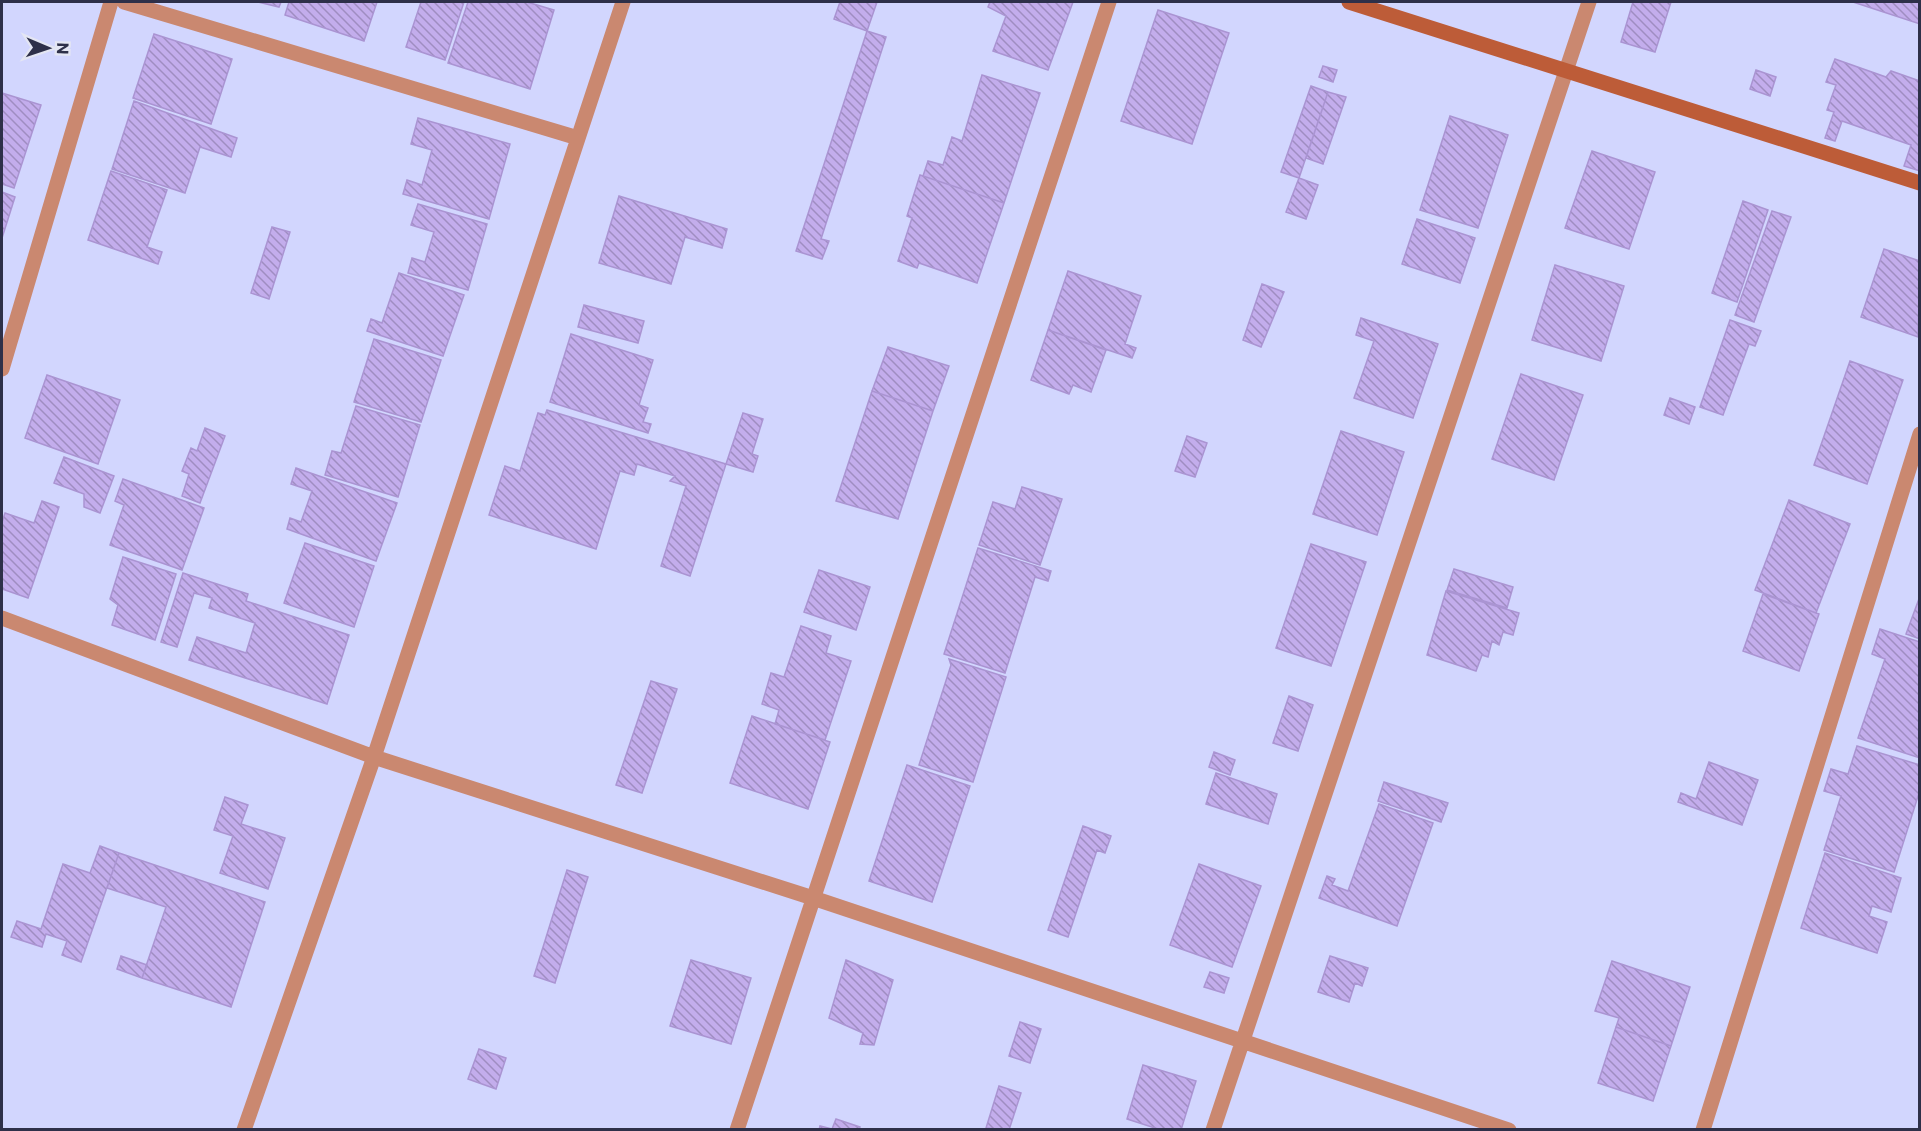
<svg xmlns="http://www.w3.org/2000/svg" width="1921" height="1131" font-family="Commissioner,sans-serif">
<style>
.building{fill:url(#building-back-hatch);stroke:#aa94d2;stroke-width:1.5}
.lines{fill:none;stroke-linecap:round;stroke-linejoin:round}
.street{stroke:#ca8870;stroke-width:15}
.secondary{stroke:#bd5c38;stroke-width:15}
</style>
<defs>
<pattern id="building-back-hatch" width="6" height="6" patternUnits="userSpaceOnUse" patternTransform="scale(1.5)"><rect width="6" height="6" fill="#c3adec"/><path d="M-1 5l2 2M0 0l6 6M5-1l2 2" fill="none" stroke="#9f8dc1"/></pattern>
</defs>
<rect width="100%" height="100%" fill="#d2d6fe"/>
<path class="building" d="M 258,2 L 281,2 L 279,7 Z
M 289,2 L 377,2 L 364,41 L 285,15 Z
M 421,2 L 464,2 L 445,60 L 406,47 Z
M 468,2 L 527,2 L 554,10 L 530,89 L 448,63 Z
M 840,2 L 877,2 L 867,31 L 834,19 Z
M 990,2 L 1073,2 L 1048,70 L 993,51 L 1006,16 L 988,7 Z
M 1633,2 L 1671,2 L 1655,52 L 1621,42 Z
M 1853,2 L 1920,2 L 1920,24 Z
M 1158,10 L 1229,33 L 1192,144 L 1121,121 Z
M 867,31 L 886,37 L 821,239 L 829,241 L 822,259 L 796,251 Z
M 154,34 L 232,59 L 211,124 L 133,98 Z
M 1835,59 L 1886,77 L 1891,71 L 1920,81 L 1920,171 L 1904,166 L 1911,145 L 1842,121 L 1835,141 L 1825,138 L 1834,112 L 1827,110 L 1836,85 L 1826,82 Z
M 1323,66 L 1337,70 L 1333,82 L 1319,77 Z
M 1756,70 L 1776,77 L 1770,96 L 1750,89 Z
M 982,75 L 1040,93 L 1004,203 L 923,176 L 928,161 L 943,165 L 952,137 L 962,141 Z
M 1311,86 L 1328,92 L 1299,178 L 1281,172 Z
M 1328,92 L 1346,97 L 1323,164 L 1306,158 Z
M 2,93 L 41,105 L 14,188 L 2,184 Z
M 134,101 L 237,138 L 231,157 L 200,147 L 185,193 L 112,169 Z
M 1450,116 L 1508,135 L 1478,228 L 1420,210 Z
M 418,118 L 510,144 L 489,219 L 403,194 L 407,180 L 422,185 L 432,150 L 411,144 Z
M 1592,151 L 1655,172 L 1629,249 L 1565,228 Z
M 111,171 L 167,190 L 147,247 L 162,252 L 158,264 L 88,240 Z
M 920,175 L 1004,203 L 977,283 L 919,263 L 917,268 L 898,261 L 912,218 L 907,216 Z
M 1299,178 L 1318,185 L 1306,219 L 1286,212 Z
M 2,192 L 15,197 L 2,238 Z
M 619,196 L 727,229 L 722,248 L 685,237 L 671,284 L 599,263 Z
M 1743,201 L 1768,210 L 1737,302 L 1712,293 Z
M 418,204 L 487,224 L 468,290 L 408,273 L 412,258 L 425,262 L 434,232 L 411,225 Z
M 1772,211 L 1791,217 L 1754,322 L 1735,315 Z
M 1417,219 L 1475,238 L 1460,283 L 1402,264 Z
M 272,227 L 290,232 L 269,299 L 251,293 Z
M 1884,249 L 1920,261 L 1918,337 L 1861,317 Z
M 1555,265 L 1624,286 L 1601,361 L 1532,340 Z
M 1068,271 L 1141,296 L 1125,344 L 1136,348 L 1132,358 L 1048,330 Z
M 399,273 L 464,295 L 443,356 L 367,331 L 371,319 L 382,323 Z
M 1262,284 L 1284,292 L 1261,347 L 1243,340 Z
M 584,305 L 644,321 L 638,343 L 578,327 Z
M 1361,318 L 1438,344 L 1413,418 L 1354,398 L 1374,341 L 1356,335 Z
M 1730,320 L 1761,331 L 1755,346 L 1749,344 L 1723,415 L 1700,407 Z
M 1048,330 L 1106,350 L 1091,392 L 1073,385 L 1069,394 L 1031,380 Z
M 571,334 L 653,360 L 639,405 L 648,408 L 643,422 L 651,424 L 648,433 L 550,402 Z
M 374,339 L 441,360 L 421,422 L 354,402 Z
M 888,347 L 949,366 L 933,411 L 872,391 Z
M 1850,361 L 1903,380 L 1867,484 L 1814,465 Z
M 1521,374 L 1583,395 L 1554,480 L 1492,459 Z
M 47,375 L 120,400 L 98,464 L 25,438 Z
M 872,391 L 933,411 L 898,519 L 836,501 Z
M 1670,398 L 1695,407 L 1689,424 L 1664,415 Z
M 356,406 L 420,425 L 398,497 L 325,475 L 332,451 L 341,453 Z
M 547,410 L 726,464 L 690,576 L 661,566 L 686,486 L 670,481 L 675,476 L 637,464 L 634,475 L 620,471 L 596,549 L 489,515 L 505,466 L 520,471 L 538,413 L 545,415 Z
M 743,413 L 763,419 L 752,454 L 758,456 L 753,472 L 726,464 Z
M 205,428 L 225,436 L 200,503 L 182,496 L 189,474 L 182,471 L 191,448 L 197,451 Z
M 1341,431 L 1404,452 L 1377,535 L 1313,514 Z
M 1187,436 L 1207,443 L 1195,477 L 1175,471 Z
M 64,457 L 114,476 L 100,513 L 84,507 L 84,494 L 54,483 Z
M 296,468 L 397,503 L 376,561 L 287,529 L 290,518 L 301,522 L 312,491 L 291,484 Z
M 123,479 L 204,508 L 182,570 L 110,545 L 124,505 L 115,501 Z
M 1022,487 L 1062,499 L 1040,565 L 979,545 L 993,502 L 1015,509 Z
M 1789,500 L 1850,524 L 1816,613 L 1755,590 Z
M 42,501 L 59,507 L 28,598 L 2,589 L 2,522 L 5,513 L 34,523 Z
M 305,543 L 374,566 L 354,627 L 284,603 Z
M 1311,544 L 1366,562 L 1331,666 L 1276,648 Z
M 978,548 L 1051,571 L 1048,581 L 1035,577 L 1005,673 L 944,654 Z
M 123,557 L 176,574 L 155,640 L 112,625 L 118,605 L 110,599 Z
M 1454,569 L 1513,587 L 1507,608 L 1447,590 Z
M 819,570 L 870,587 L 856,630 L 804,612 Z
M 183,573 L 248,594 L 246,601 L 349,635 L 327,704 L 189,660 L 197,637 L 246,653 L 255,623 L 209,608 L 212,598 L 194,593 L 177,647 L 161,642 Z
M 1446,591 L 1519,613 L 1513,635 L 1503,632 L 1499,645 L 1492,641 L 1488,657 L 1482,655 L 1476,671 L 1427,655 Z
M 1763,594 L 1819,614 L 1799,671 L 1743,651 Z
M 1920,596 L 1920,639 L 1906,634 Z
M 801,626 L 831,636 L 826,653 L 851,661 L 825,740 L 775,724 L 779,710 L 762,704 L 771,673 L 784,677 Z
M 1880,629 L 1920,642 L 1920,758 L 1858,738 L 1885,659 L 1872,654 Z
M 949,659 L 1006,677 L 973,782 L 919,765 L 951,665 Z
M 651,681 L 677,689 L 642,793 L 616,785 Z
M 1289,696 L 1313,705 L 1298,751 L 1273,743 Z
M 752,716 L 830,742 L 808,809 L 730,783 Z
M 1857,746 L 1920,765 L 1920,790 L 1894,872 L 1824,850 L 1841,796 L 1824,791 L 1831,769 L 1848,774 Z
M 1214,752 L 1235,760 L 1230,775 L 1209,767 Z
M 1709,762 L 1758,780 L 1742,825 L 1678,802 L 1681,793 L 1696,799 Z
M 907,765 L 970,786 L 932,902 L 869,881 Z
M 1216,773 L 1277,794 L 1268,824 L 1206,804 Z
M 1384,782 L 1448,803 L 1441,822 L 1378,801 Z
M 225,797 L 248,805 L 241,824 L 285,838 L 268,889 L 220,873 L 233,836 L 214,830 Z
M 1379,804 L 1433,823 L 1397,926 L 1319,898 L 1327,876 L 1335,879 L 1332,885 L 1348,891 Z
M 1083,826 L 1111,836 L 1105,853 L 1097,850 L 1068,937 L 1048,930 Z
M 100,846 L 119,853 L 81,962 L 62,955 L 67,941 L 46,934 L 42,947 L 11,937 L 17,921 L 41,929 L 63,864 L 90,873 Z
M 119,853 L 265,902 L 231,1007 L 142,978 L 166,907 L 107,888 Z
M 1825,853 L 1901,878 L 1891,912 L 1872,906 L 1869,916 L 1887,922 L 1877,953 L 1801,928 Z
M 1199,864 L 1261,886 L 1232,967 L 1170,945 Z
M 567,870 L 588,877 L 555,983 L 534,976 Z
M 121,956 L 147,965 L 142,978 L 117,969 Z
M 1330,956 L 1368,968 L 1362,986 L 1355,983 L 1349,1002 L 1318,992 Z
M 691,960 L 751,978 L 731,1044 L 670,1026 Z
M 846,960 L 893,980 L 874,1045 L 860,1044 L 863,1033 L 829,1018 Z
M 1612,961 L 1690,987 L 1671,1046 L 1616,1027 L 1619,1018 L 1595,1011 Z
M 1210,972 L 1229,978 L 1224,993 L 1204,987 Z
M 1020,1022 L 1041,1029 L 1030,1063 L 1009,1056 Z
M 1616,1027 L 1671,1046 L 1653,1101 L 1598,1083 Z
M 479,1049 L 506,1058 L 496,1089 L 468,1079 Z
M 1143,1065 L 1196,1081 L 1181,1130 L 1161,1130 L 1127,1119 Z
M 999,1086 L 1021,1093 L 1009,1130 L 986,1128 Z
M 836,1119 L 860,1127 L 859,1130 L 819,1130 L 820,1126 L 832,1129 Z"/>
<g class="lines">
<path class="street" d="M 124,2 L 578,138
M 2,369 L 111,2
M 2,618 L 374,757 L 813,898 L 1509,1130
M 244,1130 L 374,757 L 623,2
M 737,1130 L 1109,2
M 1213,1130 L 1589,2
M 1703,1130 L 1920,434"/>
<path class="secondary" d="M 1349,2 L 1920,183"/>
</g>
<rect width="1921" height="1131" fill="none" stroke="#2e3049" stroke-width="6"/>
<g transform="translate(48 48) rotate(92)" stroke="#e4e6f3" stroke-width="4.5" paint-order="stroke">
<path d="M0-4.5L10 22L0 15L-10 22Z" fill="#2e3049"/>
<text y="-9" font-size="16" font-weight="bold" text-anchor="middle" fill="#2e3049">N</text>
</g>
</svg>
